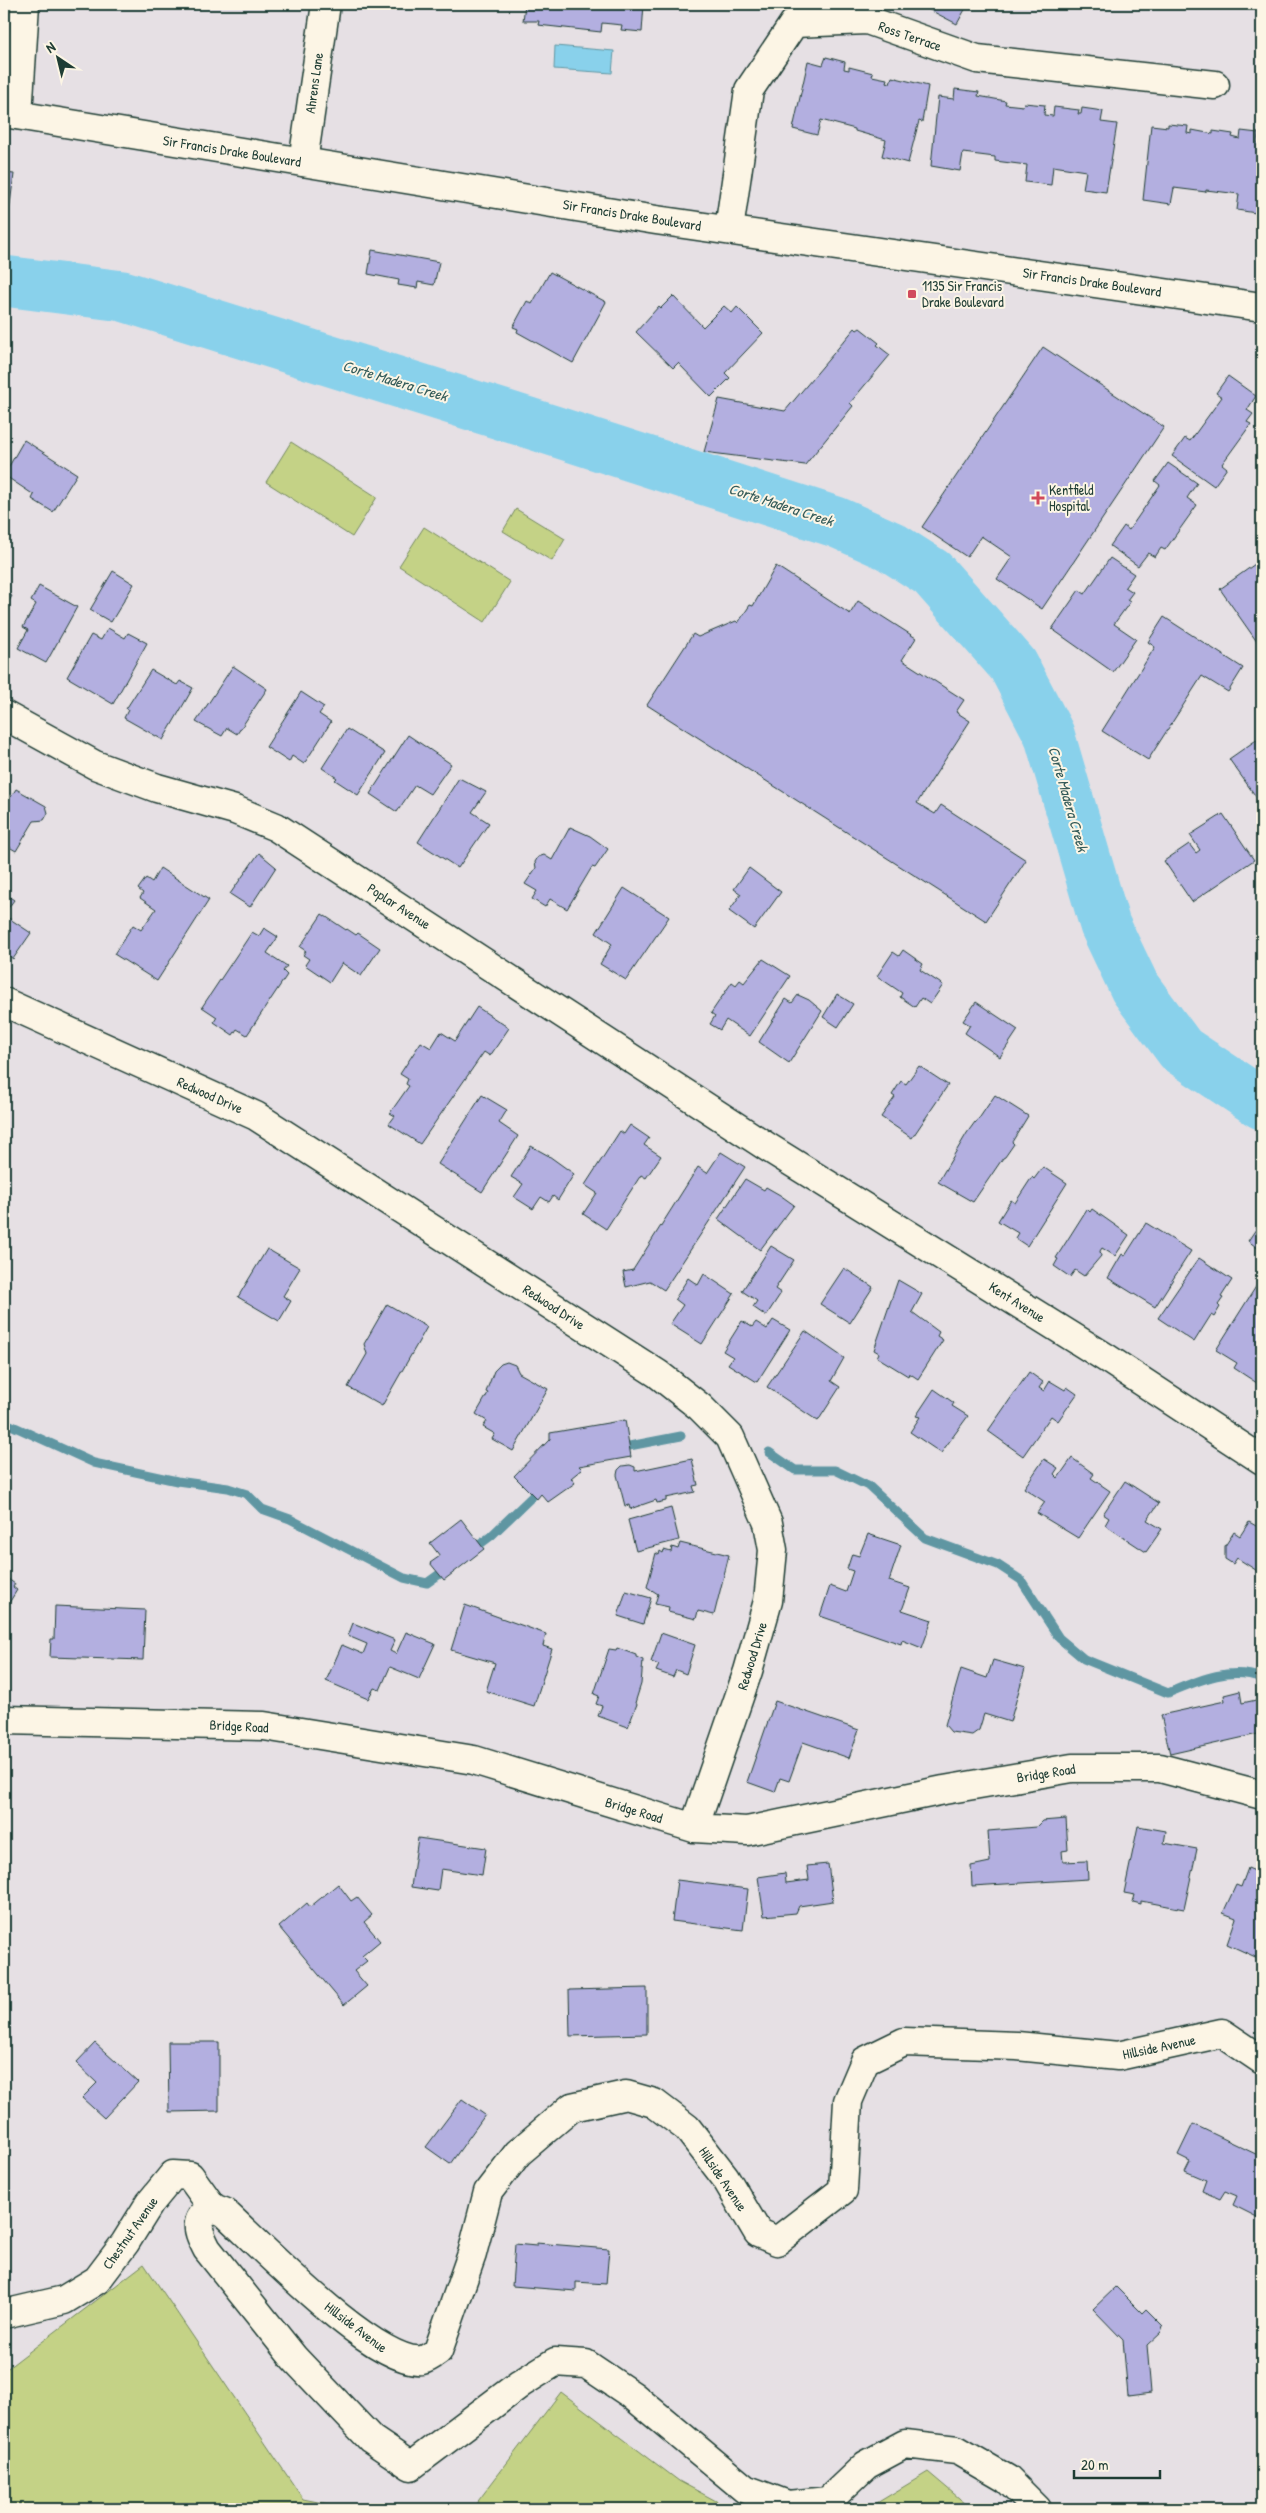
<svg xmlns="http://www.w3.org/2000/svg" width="1266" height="2513" font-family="'Patrick Hand',sans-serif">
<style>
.green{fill:#c4d286;stroke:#72885d}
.water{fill:#89d1eb;stroke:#5f96a2}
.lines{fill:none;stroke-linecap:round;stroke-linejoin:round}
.stream{stroke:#5f96a2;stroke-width:9}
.river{stroke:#89d1eb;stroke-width:51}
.building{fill:#b3afe0;stroke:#1f3d34}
.minor-casing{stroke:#1f3d34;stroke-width:31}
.major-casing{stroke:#1f3d34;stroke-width:31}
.minor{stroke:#fcf5e5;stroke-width:28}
.major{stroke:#fcf5e5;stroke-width:28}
.poi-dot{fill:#d1495b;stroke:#fcf5e5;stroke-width:2}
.labels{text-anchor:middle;stroke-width:4;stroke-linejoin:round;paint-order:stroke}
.street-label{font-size:14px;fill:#1f3d34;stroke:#fcf5e5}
.poi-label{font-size:14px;fill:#1f3d34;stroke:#fcf5e5;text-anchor:start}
.water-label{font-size:15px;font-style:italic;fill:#345b59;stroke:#fcf5e5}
</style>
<rect width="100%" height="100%" fill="#e6e0e4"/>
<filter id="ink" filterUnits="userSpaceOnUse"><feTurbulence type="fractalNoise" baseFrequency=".02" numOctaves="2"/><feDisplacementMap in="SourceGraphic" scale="10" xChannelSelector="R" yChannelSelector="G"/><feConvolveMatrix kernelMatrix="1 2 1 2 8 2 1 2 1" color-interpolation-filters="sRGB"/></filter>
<g filter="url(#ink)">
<path class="green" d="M 291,442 L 377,497 L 352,537 L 266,482 Z
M 516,509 L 565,539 L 552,561 L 503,531 Z
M 424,527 L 510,582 L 485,622 L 399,566 Z
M 144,2264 L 303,2499 L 353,2509 L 4,2509 L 4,2371 Z
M 561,2392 L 679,2481 L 731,2509 L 472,2509 Z
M 928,2472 L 972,2509 L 867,2509 Z"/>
<path class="water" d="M 555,46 L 614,51 L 612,73 L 554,69 Z"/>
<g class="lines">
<path class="stream" d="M 4,1422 L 94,1463 L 177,1481 L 228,1488 L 247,1494 L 262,1509 L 290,1519 L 404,1578 L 427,1583 L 448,1568
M 619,1448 L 681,1436
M 769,1452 L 795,1470 L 835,1470 L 870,1487 L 925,1538 L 998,1565 L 1021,1580 L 1059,1638 L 1084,1659 L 1168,1693 C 1199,1680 1230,1666 1262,1678
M 471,1551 L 491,1536 L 541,1488"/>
<path class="river" d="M 4,281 L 123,296 L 529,423 L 836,522 L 890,546 L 932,573 L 1013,665 L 1049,734 L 1105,925 L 1135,988 L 1181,1050 L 1262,1104"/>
</g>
<path class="building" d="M 525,4 L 644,4 L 642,32 L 621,30 L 622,25 L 602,23 L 601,32 L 538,25 L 539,21 L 523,21 Z
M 931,4 L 968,4 L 957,24 L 928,9 Z
M 826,57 L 845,62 L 844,69 L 849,70 L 849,67 L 873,73 L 872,76 L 887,79 L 886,82 L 890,83 L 892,77 L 928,86 L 922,122 L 919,121 L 908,163 L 882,156 L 886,140 L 855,131 L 855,129 L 821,120 L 817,135 L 793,129 L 808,61 L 823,65 Z
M 955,89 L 979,92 L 978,96 L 1006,101 L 1005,104 L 1023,106 L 1024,103 L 1045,105 L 1044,115 L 1053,116 L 1054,107 L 1079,110 L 1078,114 L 1081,114 L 1082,108 L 1103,111 L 1101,122 L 1117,124 L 1106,192 L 1083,189 L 1086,171 L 1053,166 L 1051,185 L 1025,182 L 1027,165 L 995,161 L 995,157 L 963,153 L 960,171 L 931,166 L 938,97 L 954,99 Z
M 1168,124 L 1188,126 L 1187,133 L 1192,134 L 1192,130 L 1213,134 L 1213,131 L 1233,134 L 1232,137 L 1240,139 L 1241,131 L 1258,133 L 1257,143 L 1262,144 L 1262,214 L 1237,210 L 1239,194 L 1206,190 L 1206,192 L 1174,188 L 1171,204 L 1143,200 L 1151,125 L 1168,127 Z
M 4,173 L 14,174 L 9,212 L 4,211 Z
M 372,250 L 439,262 L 434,285 L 418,282 L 417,288 L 398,285 L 399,280 L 368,274 Z
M 550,272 L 606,302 L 573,363 L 517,332 L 518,329 L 513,327 L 527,301 L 532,304 Z
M 673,296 L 703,327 L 724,306 L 732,313 L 737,307 L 763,333 L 725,373 L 730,378 L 711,397 L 678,363 L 673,368 L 636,332 L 659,306 L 661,308 Z
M 855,328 L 857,330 L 860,328 L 879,343 L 877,345 L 890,355 L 850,403 L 853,406 L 805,465 L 704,452 L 719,399 L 785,411 Z
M 1043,347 L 1164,427 L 1042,609 L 997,579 L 1012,557 L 981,536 L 967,557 L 922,527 Z
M 1228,376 L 1256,396 L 1247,410 L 1253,414 L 1247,422 L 1251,424 L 1222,464 L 1227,468 L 1214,486 L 1172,456 L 1185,438 L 1190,441 L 1222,397 L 1216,393 Z
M 24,440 L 77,474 L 53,512 L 32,499 L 34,495 L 4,475 Z
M 1168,463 L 1197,483 L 1187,498 L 1197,505 L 1165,550 L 1161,548 L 1155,557 L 1148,553 L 1138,566 L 1110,546 L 1124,526 L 1129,530 L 1160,485 L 1155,481 Z
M 1110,558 L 1134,574 L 1125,587 L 1133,592 L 1127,600 L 1130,602 L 1114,624 L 1136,639 L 1113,672 L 1052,629 L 1079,590 L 1085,594 Z
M 1262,559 L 1262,649 L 1220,589 Z
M 776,566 L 850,614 L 858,601 L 916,638 L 902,660 L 964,700 L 956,712 L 970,721 L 917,803 L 935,814 L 941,805 L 1026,860 L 986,921 L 647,705 L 693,634 L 698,637 L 736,621 L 738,623 L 750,605 L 753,606 Z
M 113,571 L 134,584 L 111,622 L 90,610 Z
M 39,586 L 77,607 L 46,663 L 18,648 L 28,630 L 23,627 L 36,604 L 31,601 Z
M 4,592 L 12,596 L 4,610 Z
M 1164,617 L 1243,668 L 1228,692 L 1202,676 L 1148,760 L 1102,731 L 1155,647 L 1148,642 Z
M 108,628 L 125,638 L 128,633 L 147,643 L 113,704 L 67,677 L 91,635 L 101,640 Z
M 233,666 L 267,689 L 237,734 L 227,728 L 222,736 L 196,722 Z
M 151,670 L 177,685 L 180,681 L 193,688 L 163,740 L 124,718 L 128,710 L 126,709 Z
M 301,692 L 324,707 L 319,714 L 331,722 L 304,764 L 292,756 L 289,762 L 266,747 Z
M 347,729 L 385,753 L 358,795 L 335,780 L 337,778 L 322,768 Z
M 408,735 L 451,764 L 430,794 L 415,785 L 397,812 L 370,794 Z
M 1262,736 L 1262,805 L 1229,759 Z
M 459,778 L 486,792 L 472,812 L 489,823 L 458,868 L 418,842 Z
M 16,789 L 46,806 L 48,813 L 44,820 L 34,821 L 16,851 L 4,844 L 4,791 L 11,797 Z
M 1223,814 L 1254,860 L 1192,902 L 1164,861 L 1189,844 L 1196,853 L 1200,850 L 1190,835 Z
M 570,827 L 590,836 L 608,849 L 595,868 L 592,867 L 567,909 L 550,899 L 545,907 L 532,899 L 537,891 L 525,884 L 536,868 L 535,862 L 538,857 L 544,855 L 552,860 Z
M 259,853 L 276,867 L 250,907 L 230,894 Z
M 160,868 L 209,900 L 157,981 L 114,954 L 133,925 L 141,930 L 156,909 L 140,898 L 143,893 L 138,889 L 146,878 L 152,882 Z
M 749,868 L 781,892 L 754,929 L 729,911 L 741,894 L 734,889 Z
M 624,888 L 669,917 L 626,980 L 600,964 L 612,944 L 596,933 Z
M 4,893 L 14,900 L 4,914 Z
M 322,914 L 346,930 L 347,929 L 356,935 L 358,933 L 380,948 L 361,976 L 342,963 L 330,982 L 305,965 L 309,959 L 303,955 L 306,951 L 300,947 Z
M 4,915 L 31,933 L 13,959 L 4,952 Z
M 264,928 L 278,937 L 267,953 L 287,966 L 283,971 L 287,975 L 247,1035 L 237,1029 L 233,1035 L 214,1022 L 217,1017 L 202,1007 L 252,932 L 259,936 Z
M 903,950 L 923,964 L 920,970 L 943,985 L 930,1004 L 921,998 L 915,1007 L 900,997 L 902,993 L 877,976 L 893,952 L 899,956 Z
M 763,959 L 790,976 L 750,1036 L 726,1020 L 720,1030 L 710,1024 L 715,1016 L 711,1013 L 732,982 L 736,985 L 740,980 L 744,983 Z
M 837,994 L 853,1004 L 838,1027 L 823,1017 Z
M 798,995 L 809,1000 L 822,1011 L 789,1063 L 759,1042 L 786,999 L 792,1003 Z
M 976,1002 L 1018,1030 L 1000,1057 L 965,1033 L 970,1025 L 963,1021 Z
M 477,1007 L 509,1028 L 490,1056 L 484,1052 L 420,1144 L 389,1124 L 395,1116 L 390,1113 L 409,1086 L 406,1084 L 408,1079 L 400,1074 L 421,1042 L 431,1048 L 441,1032 L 455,1041 Z
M 919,1066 L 948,1085 L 912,1138 L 881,1117 L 895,1097 L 892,1095 L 901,1081 L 906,1084 Z
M 482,1095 L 507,1110 L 499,1123 L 518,1136 L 482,1192 L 438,1164 Z
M 995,1095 L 1028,1116 L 1012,1142 L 1014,1144 L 1005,1157 L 1003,1158 L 973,1202 L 938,1182 L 967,1133 L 975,1122 L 976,1123 Z
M 630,1125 L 649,1138 L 644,1145 L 661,1156 L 646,1178 L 641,1175 L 606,1229 L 583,1214 L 597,1193 L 585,1185 L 620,1131 L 624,1134 Z
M 531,1146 L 549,1156 L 574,1174 L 558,1200 L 553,1196 L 549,1202 L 541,1197 L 533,1209 L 514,1197 L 523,1184 L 511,1177 Z
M 721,1152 L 745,1167 L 664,1290 L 650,1281 L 626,1287 L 623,1272 L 633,1270 L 698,1167 L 707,1173 Z
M 1043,1167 L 1067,1183 L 1027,1246 L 1015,1238 L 1018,1233 L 998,1221 L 1011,1200 L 1015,1203 L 1032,1177 L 1034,1179 Z
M 745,1179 L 764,1190 L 766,1187 L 780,1195 L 794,1205 L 760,1250 L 718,1219 Z
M 1087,1209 L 1090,1212 L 1092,1209 L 1129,1235 L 1115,1256 L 1102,1248 L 1100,1251 L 1101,1256 L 1084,1276 L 1075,1270 L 1070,1277 L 1054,1266 L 1058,1259 L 1056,1258 Z
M 1262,1220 L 1262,1251 L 1248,1241 Z
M 1146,1223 L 1191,1251 L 1155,1307 L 1108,1278 L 1122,1254 L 1125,1256 Z
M 771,1246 L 794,1260 L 775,1289 L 781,1293 L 766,1316 L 753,1307 L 757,1301 L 742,1291 Z
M 267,1249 L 300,1268 L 283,1296 L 291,1301 L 279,1321 L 238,1297 Z
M 1199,1258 L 1232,1280 L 1221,1297 L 1223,1298 L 1218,1305 L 1220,1307 L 1214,1317 L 1211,1315 L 1194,1342 L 1158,1318 Z
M 844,1268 L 873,1287 L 850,1323 L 820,1304 Z
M 704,1274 L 734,1294 L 702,1344 L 670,1324 L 683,1305 L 675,1299 L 688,1278 L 698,1285 Z
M 1262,1277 L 1262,1382 L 1260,1385 L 1234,1368 L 1237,1363 L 1216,1350 Z
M 898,1280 L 922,1294 L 912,1312 L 939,1332 L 937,1336 L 943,1340 L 918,1379 L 909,1373 L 908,1376 L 877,1357 L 879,1353 L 874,1350 Z
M 387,1304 L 427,1327 L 382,1406 L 348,1387 L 367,1354 L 364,1344 Z
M 773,1320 L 790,1330 L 757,1382 L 728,1364 L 733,1357 L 723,1351 L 742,1321 L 752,1327 L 756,1322 L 767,1329 Z
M 805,1331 L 844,1358 L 831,1381 L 840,1387 L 818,1421 L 767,1387 Z
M 507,1362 L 515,1365 L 519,1373 L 548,1389 L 513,1451 L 492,1439 L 495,1434 L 483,1427 L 487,1421 L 476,1414 L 488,1393 L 486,1392 L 494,1371 L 501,1364 Z
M 1029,1372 L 1043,1382 L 1039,1388 L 1044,1391 L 1050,1381 L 1065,1390 L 1067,1387 L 1077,1394 L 1058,1421 L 1051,1416 L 1023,1456 L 988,1431 Z
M 934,1389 L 954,1403 L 952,1406 L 968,1416 L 941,1453 L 910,1432 L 920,1417 L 916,1416 Z
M 625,1420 L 631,1457 L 579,1466 L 582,1469 L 571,1478 L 575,1483 L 548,1502 L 541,1494 L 537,1499 L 514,1476 L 550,1439 L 550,1433 Z
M 1072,1458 L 1094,1474 L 1091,1478 L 1110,1491 L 1078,1538 L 1037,1513 L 1045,1502 L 1024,1488 L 1044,1459 L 1058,1468 L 1054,1474 L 1058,1478 Z
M 692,1459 L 698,1485 L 693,1486 L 695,1492 L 666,1498 L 666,1501 L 657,1503 L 656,1500 L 630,1509 L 629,1505 L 625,1506 L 617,1475 L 618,1470 L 622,1466 L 630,1465 L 635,1467 L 635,1471 Z
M 1125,1481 L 1159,1503 L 1147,1520 L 1162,1529 L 1146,1552 L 1105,1525 L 1109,1518 L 1103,1514 Z
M 671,1508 L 679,1540 L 636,1551 L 628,1520 Z
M 461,1519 L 484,1549 L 444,1580 L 430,1563 L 440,1556 L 430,1543 Z
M 1262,1521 L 1262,1574 L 1237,1558 L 1233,1564 L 1225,1559 L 1225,1546 L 1234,1532 L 1240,1536 L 1249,1522 L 1258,1527 Z
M 868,1534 L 901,1545 L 889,1581 L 910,1588 L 902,1610 L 932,1620 L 922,1648 L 902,1640 L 901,1644 L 820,1616 L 830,1586 L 846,1592 L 853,1571 L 847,1569 L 852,1554 L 859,1556 Z
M 680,1543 L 729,1555 L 714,1615 L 698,1611 L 696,1619 L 668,1612 L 669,1607 L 655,1604 L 658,1594 L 647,1587 L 656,1553 L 659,1555 L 660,1551 L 663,1553 L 664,1550 L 671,1552 L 672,1547 L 678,1549 Z
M 4,1576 L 15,1584 L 13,1587 L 17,1590 L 4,1611 Z
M 626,1591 L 651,1598 L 643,1624 L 618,1616 Z
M 465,1605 L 546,1634 L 543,1646 L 552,1649 L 534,1706 L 486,1691 L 495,1663 L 451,1650 Z
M 55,1606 L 145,1610 L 143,1660 L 50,1657 L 51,1639 L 54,1639 Z
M 353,1623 L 395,1640 L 390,1651 L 396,1654 L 406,1632 L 435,1644 L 419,1679 L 390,1667 L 380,1690 L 374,1688 L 368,1699 L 326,1681 L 342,1645 L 363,1654 L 367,1644 L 348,1636 Z
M 661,1633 L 695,1645 L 686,1674 L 676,1670 L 673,1677 L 656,1671 L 659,1665 L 651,1662 Z
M 617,1648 L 636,1655 L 636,1657 L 643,1660 L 641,1684 L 635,1703 L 637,1704 L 628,1727 L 598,1716 L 602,1706 L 596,1704 L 599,1696 L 594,1694 L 609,1649 L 616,1650 Z
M 993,1660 L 1025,1669 L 1010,1722 L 984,1714 L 979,1730 L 972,1735 L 951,1732 L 945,1725 L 961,1669 L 987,1678 Z
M 1240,1691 L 1242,1703 L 1261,1699 L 1262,1733 L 1170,1754 L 1161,1715 L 1225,1701 L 1224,1695 Z
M 775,1701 L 859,1730 L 849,1758 L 803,1742 L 789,1781 L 780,1778 L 775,1792 L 747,1782 Z
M 1066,1819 L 1068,1850 L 1062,1851 L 1063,1862 L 1087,1861 L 1088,1879 L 972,1886 L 971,1866 L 990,1862 L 988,1831 L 1036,1827 L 1042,1821 Z
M 1138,1826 L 1166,1831 L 1164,1843 L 1197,1849 L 1184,1909 L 1141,1901 L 1141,1904 L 1133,1902 L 1135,1895 L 1124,1893 Z
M 418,1838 L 486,1848 L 482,1875 L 441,1869 L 438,1891 L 411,1887 Z
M 828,1864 L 833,1901 L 799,1906 L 796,1913 L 764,1916 L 758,1877 L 785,1873 L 786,1883 L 809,1880 L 807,1866 Z
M 1248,1868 L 1262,1874 L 1262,1960 L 1227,1944 L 1236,1918 L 1223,1913 L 1236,1885 L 1241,1887 Z
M 677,1880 L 748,1889 L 743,1930 L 672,1921 Z
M 338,1884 L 351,1901 L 357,1897 L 372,1915 L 364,1922 L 380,1941 L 362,1956 L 367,1961 L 354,1971 L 367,1986 L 344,2005 L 279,1927 L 307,1903 L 310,1907 Z
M 647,1988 L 647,2034 L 570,2036 L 569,1990 Z
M 168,2042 L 219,2042 L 219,2111 L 169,2112 Z
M 95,2043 L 138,2082 L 104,2118 L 82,2098 L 97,2083 L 76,2063 Z
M 462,2099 L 485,2115 L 450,2164 L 426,2147 Z
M 1193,2124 L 1262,2157 L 1262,2211 L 1259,2218 L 1233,2205 L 1237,2196 L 1225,2191 L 1220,2199 L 1202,2191 L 1206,2180 L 1185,2171 L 1190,2161 L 1178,2155 Z
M 536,2243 L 609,2249 L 606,2284 L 576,2282 L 576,2291 L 512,2286 L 515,2244 L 536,2246 Z
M 1116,2287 L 1142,2313 L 1146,2309 L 1163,2326 L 1161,2332 L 1147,2345 L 1151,2393 L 1128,2396 L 1123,2340 L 1093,2309 Z"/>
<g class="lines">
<defs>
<path id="minor" d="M 18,115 L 25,4
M 303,162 L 326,4
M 729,230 L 749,90 L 794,23 L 867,20 L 977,59 L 1215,85
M 4,715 L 95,765 L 157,788 L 235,810 L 276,827 L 769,1148 L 1108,1359 L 1262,1460
M 4,1002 L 256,1116 L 658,1374 L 700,1407 L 730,1437 L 768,1523 L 773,1550 L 768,1601 L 748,1671 L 694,1828
M 4,1720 L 264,1726 L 474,1760 L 694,1828 L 747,1831 L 944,1790 L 1072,1768 L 1160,1768 L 1262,1795
M 4,2314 L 64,2300 L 97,2280 L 125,2243 L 150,2203 L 173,2175 L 190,2176 L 213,2208
M 1037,2509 L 1007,2479 L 957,2450 L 905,2444 L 866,2465 L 828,2501 L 788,2505 L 745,2489 L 632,2395 L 586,2364 L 555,2362 L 520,2384 L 411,2466 L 371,2439 L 294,2358 L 207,2249 C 198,2231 192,2219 213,2208 L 224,2212 C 259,2244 376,2366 422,2360 C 427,2359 434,2354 438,2351 L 472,2254 L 488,2192 L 518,2153 L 572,2107 L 626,2095 L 654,2103 L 687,2128 L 725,2177 L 758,2233 L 777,2241 L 843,2190 L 848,2101 L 865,2061 L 904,2042 L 1017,2046 L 1118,2056 L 1222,2033 L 1262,2060"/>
<path id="major" d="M 4,113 L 656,220 L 1262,307"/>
</defs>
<use href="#minor" class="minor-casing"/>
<use href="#major" class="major-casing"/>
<use href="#minor" class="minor"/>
<use href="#major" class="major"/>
</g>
</g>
<g class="poi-dot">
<rect x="907" y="289" width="10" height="10" rx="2.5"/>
<path d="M1035.5 490.5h5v5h5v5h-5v5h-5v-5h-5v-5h5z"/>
</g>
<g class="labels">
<g class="street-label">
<text transform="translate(910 36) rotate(19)" y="5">Ross Terrace</text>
<text transform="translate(314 83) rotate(-82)" y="5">Ahrens Lane</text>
<text transform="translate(232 151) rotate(9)" y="5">Sir Francis Drake Boulevard</text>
<text transform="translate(632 215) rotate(9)" y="5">Sir Francis Drake Boulevard</text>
<text transform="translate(1092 282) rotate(8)" y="5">Sir Francis Drake Boulevard</text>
<text transform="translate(399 906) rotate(33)" y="5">Poplar Avenue</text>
<text transform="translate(210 1095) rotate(24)" y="5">Redwood Drive</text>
<text transform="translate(1017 1302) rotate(32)" y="5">Kent Avenue</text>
<text transform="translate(554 1307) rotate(33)" y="5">Redwood Drive</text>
<text transform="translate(752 1656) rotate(-73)" y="5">Redwood Drive</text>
<text transform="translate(239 1726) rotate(3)" y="5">Bridge Road</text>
<text transform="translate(1046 1773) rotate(-9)" y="5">Bridge Road</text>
<text transform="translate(634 1810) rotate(17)" y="5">Bridge Road</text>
<text transform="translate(1159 2047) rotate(-12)" y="5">Hillside Avenue</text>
<text transform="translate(723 2179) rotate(56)" y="5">Hillside Avenue</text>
<text transform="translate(130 2233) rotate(-55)" y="5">Chestnut Avenue</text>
<text transform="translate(356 2327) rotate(37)" y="5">Hillside Avenue</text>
</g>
<g class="poi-label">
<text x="922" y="291">1135 Sir Francis<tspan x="922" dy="16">Drake Boulevard</tspan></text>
<text x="1049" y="495">Kentfield<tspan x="1049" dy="16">Hospital</tspan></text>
</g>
<g class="water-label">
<text transform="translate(395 381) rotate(17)" y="5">Corte Madera Creek</text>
<text transform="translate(781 505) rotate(18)" y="5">Corte Madera Creek</text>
<text transform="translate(1068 799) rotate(74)" y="5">Corte Madera Creek</text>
</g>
</g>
<rect width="1266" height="2513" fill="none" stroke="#fcf5e5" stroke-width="20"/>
<rect x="10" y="10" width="1246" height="2493" fill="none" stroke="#1f3d34" stroke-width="2" filter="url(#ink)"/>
<g transform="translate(58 58) rotate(325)" stroke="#fcf5e5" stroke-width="4" paint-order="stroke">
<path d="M0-4L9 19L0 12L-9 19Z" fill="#1f3d34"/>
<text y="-8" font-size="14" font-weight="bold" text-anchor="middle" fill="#1f3d34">N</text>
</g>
<path d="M1074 2470v8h86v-8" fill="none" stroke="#1f3d34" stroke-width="2.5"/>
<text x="1081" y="2470" font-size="15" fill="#1f3d34" stroke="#fcf5e5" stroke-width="4" paint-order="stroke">20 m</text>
</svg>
